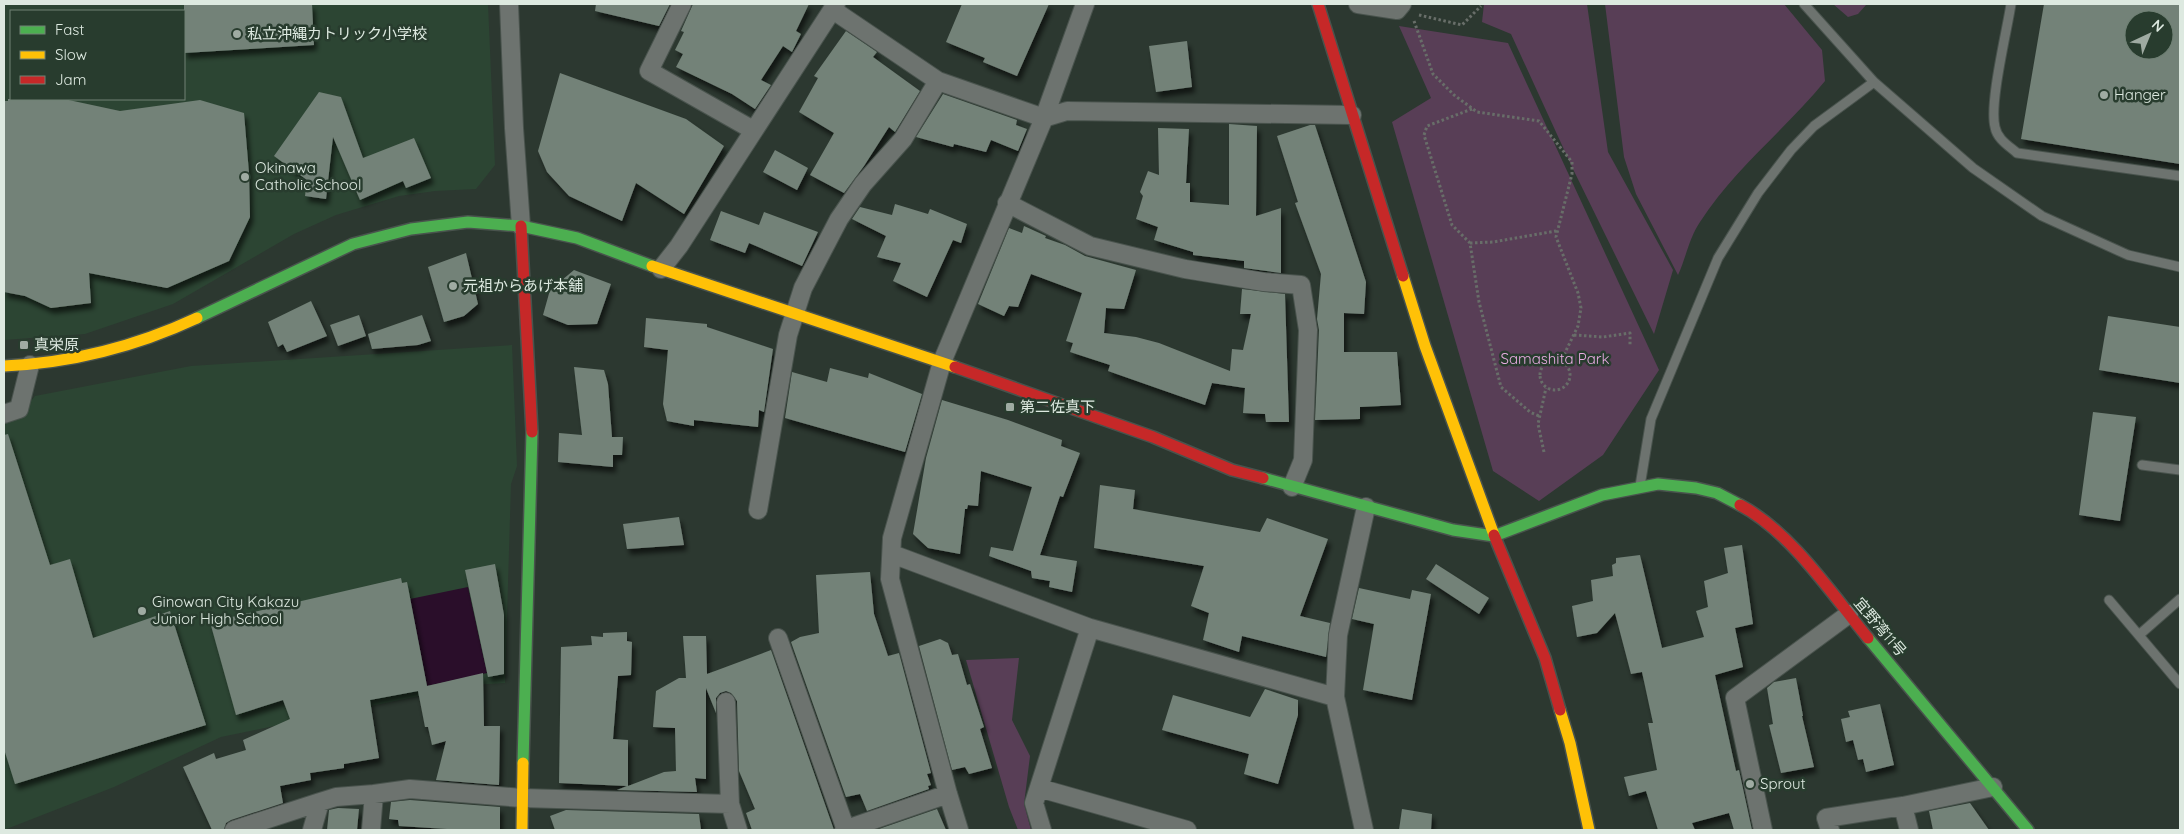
<svg xmlns="http://www.w3.org/2000/svg" width="2184" height="834" font-family="Quicksand,'Noto Sans JP',sans-serif">
<style>
.built{fill:#2c4533;fill-rule:evenodd}
.green{fill:#583e56}
.water{fill:#2a0e2a}
.building{fill:#738278;fill-rule:evenodd;filter:url(#shadow)}
.lines{fill:none;stroke-linecap:round;stroke-linejoin:round}
.lane-casing{stroke:#49534d;stroke-width:11}
.street-casing{stroke:#49534d;stroke-width:20}
.fast-casing{stroke:#49534d;stroke-width:14}
.slow-casing{stroke:#49534d;stroke-width:14}
.jam-casing{stroke:#49534d;stroke-width:14}
.path{stroke:#686e69;stroke-width:3;stroke-dasharray:2.5 2.5;stroke-linecap:butt}
.lane{stroke:#6d736f;stroke-width:9}
.street{stroke:#6d736f;stroke-width:18}
.fast{stroke:#4caf50;stroke-width:11}
.slow{stroke:#ffc107;stroke-width:11}
.jam{stroke:#c62828;stroke-width:11}
.poi-dot{fill:#9faba2;stroke:#283c2e;stroke-width:2}
.labels{text-anchor:middle;stroke-width:5;stroke-linejoin:round;paint-order:stroke}
.poi-label{font-size:15px;fill:#dde9e0;stroke:#283c2e;text-anchor:start}
.park-label{font-size:15px;fill:#e9ace3;stroke:#283c2e}
.street-label{font-size:15px;fill:#dde9e0;stroke:#283c2e}
</style>
<defs>
<filter id="shadow"><feDropShadow dx="3" dy="5.5" stdDeviation="2.5" flood-color="#0009"/></filter>
</defs>
<rect width="100%" height="100%" fill="#2c3830"/>
<path class="built" d="M 4,4 L 488,4 L 495,165 L 476,189 L 435,191 L 399,196 L 336,215 L 294,234 L 173,304 L 85,334 L 4,340 ZM 11,11 L 184,11 L 184,99 L 11,99 Z
M 512,345 L 517,466 L 511,484 L 505,683 L 472,685 L 221,737 L 114,787 L 4,830 L 4,422 L 18,417 L 35,396 L 191,366 Z"/>
<path class="green" d="M 1484,4 L 1587,4 L 1608,152 L 1673,270 L 1654,334 L 1572,167 L 1511,34 L 1482,22 Z
M 1605,4 L 1784,4 L 1822,50 L 1825,81 C 1785,130 1734,169 1700,222 C 1689,238 1686,258 1678,275 L 1636,194 L 1624,157 Z
M 1833,4 L 1866,4 L 1866,5 L 1858,14 L 1848,17 Z
M 1399,26 L 1508,43 L 1659,370 L 1603,455 L 1539,501 L 1493,471 L 1392,122 L 1431,98 Z
M 1019,658 L 1012,720 L 1030,756 L 1024,804 L 1031,830 L 1018,830 L 1009,807 L 966,660 Z"/>
<path class="water" d="M 468,587 L 487,673 L 427,686 L 410,599 Z"/>
<path class="building" d="M 184,4 L 312,4 L 314,45 L 184,53 Z
M 596,4 L 670,4 L 659,26 L 595,11 Z
M 693,4 L 809,4 L 796,31 L 801,34 L 792,52 L 783,46 L 761,80 L 771,85 L 755,109 L 732,94 L 676,67 L 683,54 L 675,50 L 684,32 L 681,31 Z
M 962,4 L 1049,4 L 1017,76 L 983,62 L 985,58 L 946,42 Z
M 2044,4 L 2180,4 L 2180,164 L 2021,139 ZM 2134,20 L 2164,20 L 2164,50 L 2134,50 Z
M 846,31 L 877,52 L 873,57 L 920,91 L 895,132 L 889,127 L 864,166 L 844,193 L 810,175 L 834,133 L 799,112 L 818,78 L 814,76 Z
M 1187,41 L 1192,87 L 1156,92 L 1149,46 Z
M 560,73 L 686,119 L 724,146 L 684,214 L 636,183 L 622,221 L 569,196 L 547,172 L 538,151 Z
M 319,92 L 341,97 L 363,158 L 414,138 L 431,178 L 406,188 L 403,181 L 360,200 L 333,137 L 326,199 L 305,196 L 307,180 L 274,156 Z
M 943,94 L 1017,120 L 1016,125 L 1027,129 L 1018,151 L 991,140 L 986,152 L 954,144 L 953,147 L 916,137 Z
M 8,99 L 64,99 L 120,111 L 200,100 L 244,113 L 249,173 L 250,217 L 229,261 L 167,288 L 89,273 L 91,303 L 51,308 L 25,296 L 4,292 L 4,101 L 8,101 Z
M 1229,124 L 1257,126 L 1256,216 L 1281,208 L 1281,273 L 1244,268 L 1244,261 L 1193,255 L 1193,252 L 1154,240 L 1158,227 L 1136,219 L 1143,196 L 1140,192 L 1148,171 L 1159,175 L 1158,128 L 1189,129 L 1186,183 L 1190,183 L 1190,202 L 1229,205 Z
M 1310,125 L 1315,125 L 1366,282 L 1364,314 L 1344,313 L 1344,352 L 1397,352 L 1401,405 L 1360,407 L 1360,419 L 1315,420 L 1319,330 L 1317,319 L 1321,274 L 1295,203 L 1298,202 L 1277,136 Z
M 775,150 L 808,168 L 797,190 L 763,172 Z
M 895,204 L 928,214 L 930,209 L 967,224 L 961,243 L 953,240 L 927,297 L 893,281 L 901,263 L 877,257 L 886,236 L 852,219 L 860,207 L 892,215 Z
M 721,211 L 759,225 L 764,212 L 818,232 L 802,266 L 749,243 L 745,253 L 710,240 Z
M 1024,226 L 1046,236 L 1045,238 L 1065,245 L 1085,256 L 1136,270 L 1124,309 L 1106,308 L 1104,333 L 1136,337 L 1159,343 L 1230,371 L 1232,349 L 1243,350 L 1251,314 L 1240,314 L 1242,289 L 1285,294 L 1289,422 L 1266,422 L 1265,414 L 1243,413 L 1245,388 L 1212,383 L 1205,405 L 1108,371 L 1110,365 L 1070,352 L 1073,343 L 1066,341 L 1082,293 L 1031,274 L 1018,307 L 1009,306 L 1004,316 L 978,304 L 1009,228 L 1022,233 Z
M 466,253 L 478,304 L 464,316 L 444,322 L 428,267 Z
M 574,270 L 611,284 L 597,324 L 568,325 L 543,315 L 550,290 Z
M 311,301 L 327,336 L 287,352 L 283,344 L 278,347 L 268,322 Z
M 359,315 L 366,336 L 338,346 L 330,325 Z
M 422,315 L 431,341 L 418,345 L 372,349 L 368,334 Z
M 2108,316 L 2180,327 L 2180,383 L 2099,370 Z
M 646,318 L 707,324 L 707,327 L 773,349 L 764,412 L 759,410 L 758,427 L 694,420 L 694,426 L 667,421 L 663,404 L 668,350 L 644,347 Z
M 574,367 L 604,370 L 608,384 L 612,437 L 623,437 L 622,455 L 613,455 L 613,467 L 558,462 L 559,433 L 582,435 Z
M 830,368 L 868,378 L 869,373 L 922,394 L 905,452 L 785,418 L 792,372 L 827,382 Z
M 942,400 L 1008,420 L 1062,440 L 1061,446 L 1080,453 L 1063,497 L 1060,496 L 1040,555 L 1077,561 L 1072,592 L 1049,587 L 1050,581 L 1032,578 L 1031,571 L 989,556 L 991,547 L 1013,551 L 1032,487 L 981,471 L 978,506 L 968,505 L 967,509 L 965,509 L 960,554 L 928,548 L 913,534 L 926,458 Z
M 2093,412 L 2136,417 L 2120,521 L 2079,515 Z
M 8,434 L 50,565 L 70,559 L 93,638 L 170,611 L 206,725 L 15,784 L 4,749 L 4,435 Z
M 1100,485 L 1135,490 L 1133,509 L 1260,532 L 1267,518 L 1328,539 L 1300,616 L 1330,623 L 1326,657 L 1242,636 L 1239,652 L 1203,640 L 1209,613 L 1191,606 L 1204,566 L 1094,548 Z
M 679,517 L 684,545 L 627,549 L 623,524 Z
M 1742,545 L 1753,624 L 1735,628 L 1743,667 L 1715,675 L 1736,771 L 1739,770 L 1752,830 L 1734,830 L 1729,813 L 1692,823 L 1695,830 L 1658,830 L 1646,791 L 1629,796 L 1624,777 L 1657,770 L 1648,723 L 1653,723 L 1642,672 L 1631,674 L 1615,613 L 1597,633 L 1577,637 L 1572,606 L 1593,601 L 1591,580 L 1613,576 L 1612,565 L 1616,563 L 1616,558 L 1640,555 L 1662,648 L 1704,637 L 1696,611 L 1708,607 L 1704,581 L 1728,573 L 1724,548 Z
M 495,564 L 504,615 L 504,674 L 488,677 L 465,570 Z
M 1436,564 L 1489,598 L 1479,614 L 1426,579 Z
M 870,572 L 874,614 L 888,656 L 899,653 L 931,773 L 927,774 L 931,785 L 928,786 L 929,789 L 867,811 L 860,794 L 846,797 L 791,642 L 800,637 L 819,633 L 816,575 Z
M 401,578 L 402,583 L 407,582 L 427,686 L 483,673 L 484,726 L 500,726 L 499,785 L 436,780 L 446,741 L 432,745 L 428,727 L 425,727 L 418,691 L 370,700 L 379,758 L 344,764 L 344,768 L 310,773 L 311,780 L 280,786 L 283,803 L 231,820 L 226,823 L 224,830 L 212,830 L 183,767 L 214,753 L 216,759 L 246,750 L 243,740 L 290,719 L 283,700 L 236,715 L 210,622 Z
M 1359,588 L 1410,599 L 1412,590 L 1431,594 L 1412,700 L 1363,690 L 1374,624 L 1352,619 Z
M 627,632 L 627,641 L 632,642 L 631,675 L 618,676 L 613,739 L 628,740 L 628,786 L 664,772 L 676,771 L 675,728 L 653,727 L 656,691 L 679,678 L 686,678 L 683,636 L 706,636 L 707,674 L 771,650 L 834,830 L 752,830 L 746,813 L 755,809 L 739,771 L 737,701 L 731,693 L 726,691 L 720,693 L 716,698 L 716,713 L 706,688 L 706,779 L 695,778 L 697,792 L 617,790 L 627,786 L 559,783 L 561,647 L 592,645 L 591,636 L 603,637 L 603,633 Z
M 940,639 L 948,643 L 952,655 L 958,654 L 967,685 L 970,684 L 984,727 L 980,729 L 992,768 L 969,774 L 965,767 L 952,770 L 919,646 Z
M 1796,678 L 1803,716 L 1802,716 L 1814,767 L 1781,773 L 1769,725 L 1773,724 L 1767,688 L 1774,682 Z
M 1265,689 L 1298,700 L 1298,715 L 1278,784 L 1244,774 L 1249,754 L 1162,730 L 1173,695 L 1250,717 Z
M 1880,704 L 1894,765 L 1866,772 L 1863,759 L 1858,760 L 1853,740 L 1846,742 L 1841,719 L 1850,717 L 1848,711 Z
M 410,800 L 500,807 L 500,830 L 463,830 L 399,826 L 398,820 L 389,819 L 391,802 Z
M 1970,803 L 1989,830 L 1933,830 L 1929,811 Z
M 338,808 L 359,809 L 357,830 L 327,830 L 329,810 Z
M 937,809 L 946,830 L 876,830 Z
M 1402,809 L 1432,814 L 1431,830 L 1399,830 Z
M 566,810 L 699,814 L 701,830 L 555,830 L 550,816 Z"/>
<g class="lines">
<defs>
<path id="lane" d="M 1804,4 L 1874,82 L 1973,168 L 2042,216 L 2128,255 L 2180,267
M 2011,4 C 2007,31 1989,103 1995,127 C 1997,139 2009,146 2017,153 L 2180,176
M 2142,465 L 2180,470
M 1640,486 L 1651,419 L 1718,258 L 1758,193 L 1791,150 L 1814,126 L 1874,82
M 2109,600 L 2180,684
M 2139,635 L 2180,599"/>
<path id="street" d="M 509,4 L 514,128 L 521,226
M 682,4 L 649,71 L 753,130
M 1358,4 L 1397,10 L 1402,4
M 833,10 L 938,81 L 1044,118 L 1067,111 L 1352,115
M 1007,203 L 1090,246 L 1185,269 L 1264,282 L 1301,285 L 1308,330 L 1303,460 L 1292,487
M 661,269 L 679,246 L 836,4
M 4,414 L 19,409 L 30,365
M 758,510 L 788,335 L 803,288 L 839,219 L 863,184 L 903,139 L 938,81
M 892,554 L 1090,628 L 1335,697 L 1364,830
M 778,638 L 846,830
M 1335,697 L 1338,635 L 1366,507
M 726,702 L 730,804 L 738,830
M 1039,788 L 1187,830
M 1903,806 L 1993,787
M 234,830 L 320,802
M 312,830 L 320,802 L 336,797 L 374,794
M 371,830 L 374,794 L 410,789 L 522,798 L 730,804
M 844,830 L 948,794
M 959,830 L 948,794 L 890,579 L 892,538 L 942,362 L 1044,118 L 1085,4
M 1042,830 L 1034,803 L 1090,628
M 1763,830 L 1735,698 L 1849,614
M 1830,830 L 1826,818 L 1903,806 L 1909,830"/>
<path id="fast" d="M 197,318 L 353,244 L 411,229 L 468,222 L 521,226 L 577,238 L 652,266
M 1263,478 L 1453,530 L 1494,536 L 1602,495 L 1658,484 L 1696,488 L 1717,493 L 1740,505
M 1868,638 L 2028,830
M 523,763 L 532,432"/>
<path id="slow" d="M 652,266 L 955,367
M 1403,276 L 1425,346 L 1494,535
M 4,366 C 70,363 137,346 197,318
M 1560,710 L 1570,743 L 1589,830
M 522,830 L 523,763"/>
<path id="jam" d="M 1318,4 L 1403,276
M 521,226 L 532,432
M 955,367 L 1153,437 L 1232,470 L 1263,478
M 1740,505 C 1790,531 1832,594 1868,638
M 1494,535 L 1545,658 L 1560,710"/>
</defs>
<use href="#lane" class="lane-casing"/>
<use href="#street" class="street-casing"/>
<use href="#fast" class="fast-casing"/>
<use href="#slow" class="slow-casing"/>
<use href="#jam" class="jam-casing"/>
<path class="path" d="M 1419,15 L 1462,25 L 1481,6
M 1414,21 L 1433,74 L 1454,95 L 1477,112 L 1539,121 L 1572,162 L 1572,174 L 1556,237 L 1578,293 L 1581,308 L 1578,326 L 1561,361
M 1472,109 L 1427,126 L 1424,135 L 1452,225 L 1470,243 L 1479,302 L 1501,387 L 1530,412 L 1539,416
M 1470,243 L 1493,242 L 1556,231
M 1574,335 L 1603,337 L 1630,333 L 1630,346
M1540 375a15 15 0 1 1 30 0a15 15 0 1 1-30 0Z
M 1544,452 L 1538,424 L 1546,388"/>
<use href="#lane" class="lane"/>
<use href="#street" class="street"/>
<use href="#fast" class="fast"/>
<use href="#slow" class="slow"/>
<use href="#jam" class="jam"/>
</g>
<g class="poi-dot">
<circle cx="237" cy="34" r="5"/>
<circle cx="2104" cy="95" r="5"/>
<circle cx="245" cy="177" r="5"/>
<circle cx="453" cy="286" r="5"/>
<rect x="19" y="340" width="10" height="10" rx="2.5"/>
<rect x="1005" y="402" width="10" height="10" rx="2.5"/>
<circle cx="142" cy="611" r="5"/>
<circle cx="1750" cy="784" r="5"/>
</g>
<g class="labels">
<g class="poi-label">
<text x="247" y="39">私立沖縄カトリック小学校</text>
<text x="2114" y="100">Hanger</text>
<text x="255" y="173">Okinawa<tspan x="255" dy="17">Catholic School</tspan></text>
<text x="463" y="291">元祖からあげ本舗</text>
<text x="34" y="350">真栄原</text>
<text x="1020" y="412">第二佐真下</text>
<text x="152" y="607">Ginowan City Kakazu<tspan x="152" dy="17">Junior High School</tspan></text>
<text x="1760" y="789">Sprout</text>
</g>
<g class="park-label">
<text x="1555" y="364">Samashita Park</text>
</g>
<g class="street-label">
<text transform="translate(1880 627) rotate(50)" y="5">宜野湾11号</text>
</g>
</g>
<rect width="2184" height="834" fill="none" stroke="#dde9e0" stroke-width="10"/>
<rect x="10" y="10" width="175" height="90" fill="#283c2e" stroke="#708175"/>
<rect x="20" y="26" width="25" height="8" fill="#4caf50" stroke="#708175"/>
<text x="55" y="35" font-size="15" fill="#dde9e0">Fast</text>
<rect x="20" y="51" width="25" height="8" fill="#ffc107" stroke="#708175"/>
<text x="55" y="60" font-size="15" fill="#dde9e0">Slow</text>
<rect x="20" y="76" width="25" height="8" fill="#c62828" stroke="#708175"/>
<text x="55" y="85" font-size="15" fill="#dde9e0">Jam</text>
<g transform="translate(2149 35) rotate(44)"><circle r="24" fill="#283c2e" stroke="#708175"/>
<path d="M0-4L9 19L0 12L-9 19Z" fill="#9faba2"/>
<text y="-8" font-size="14" font-weight="bold" text-anchor="middle" fill="#dde9e0">N</text>
</g>
</svg>
